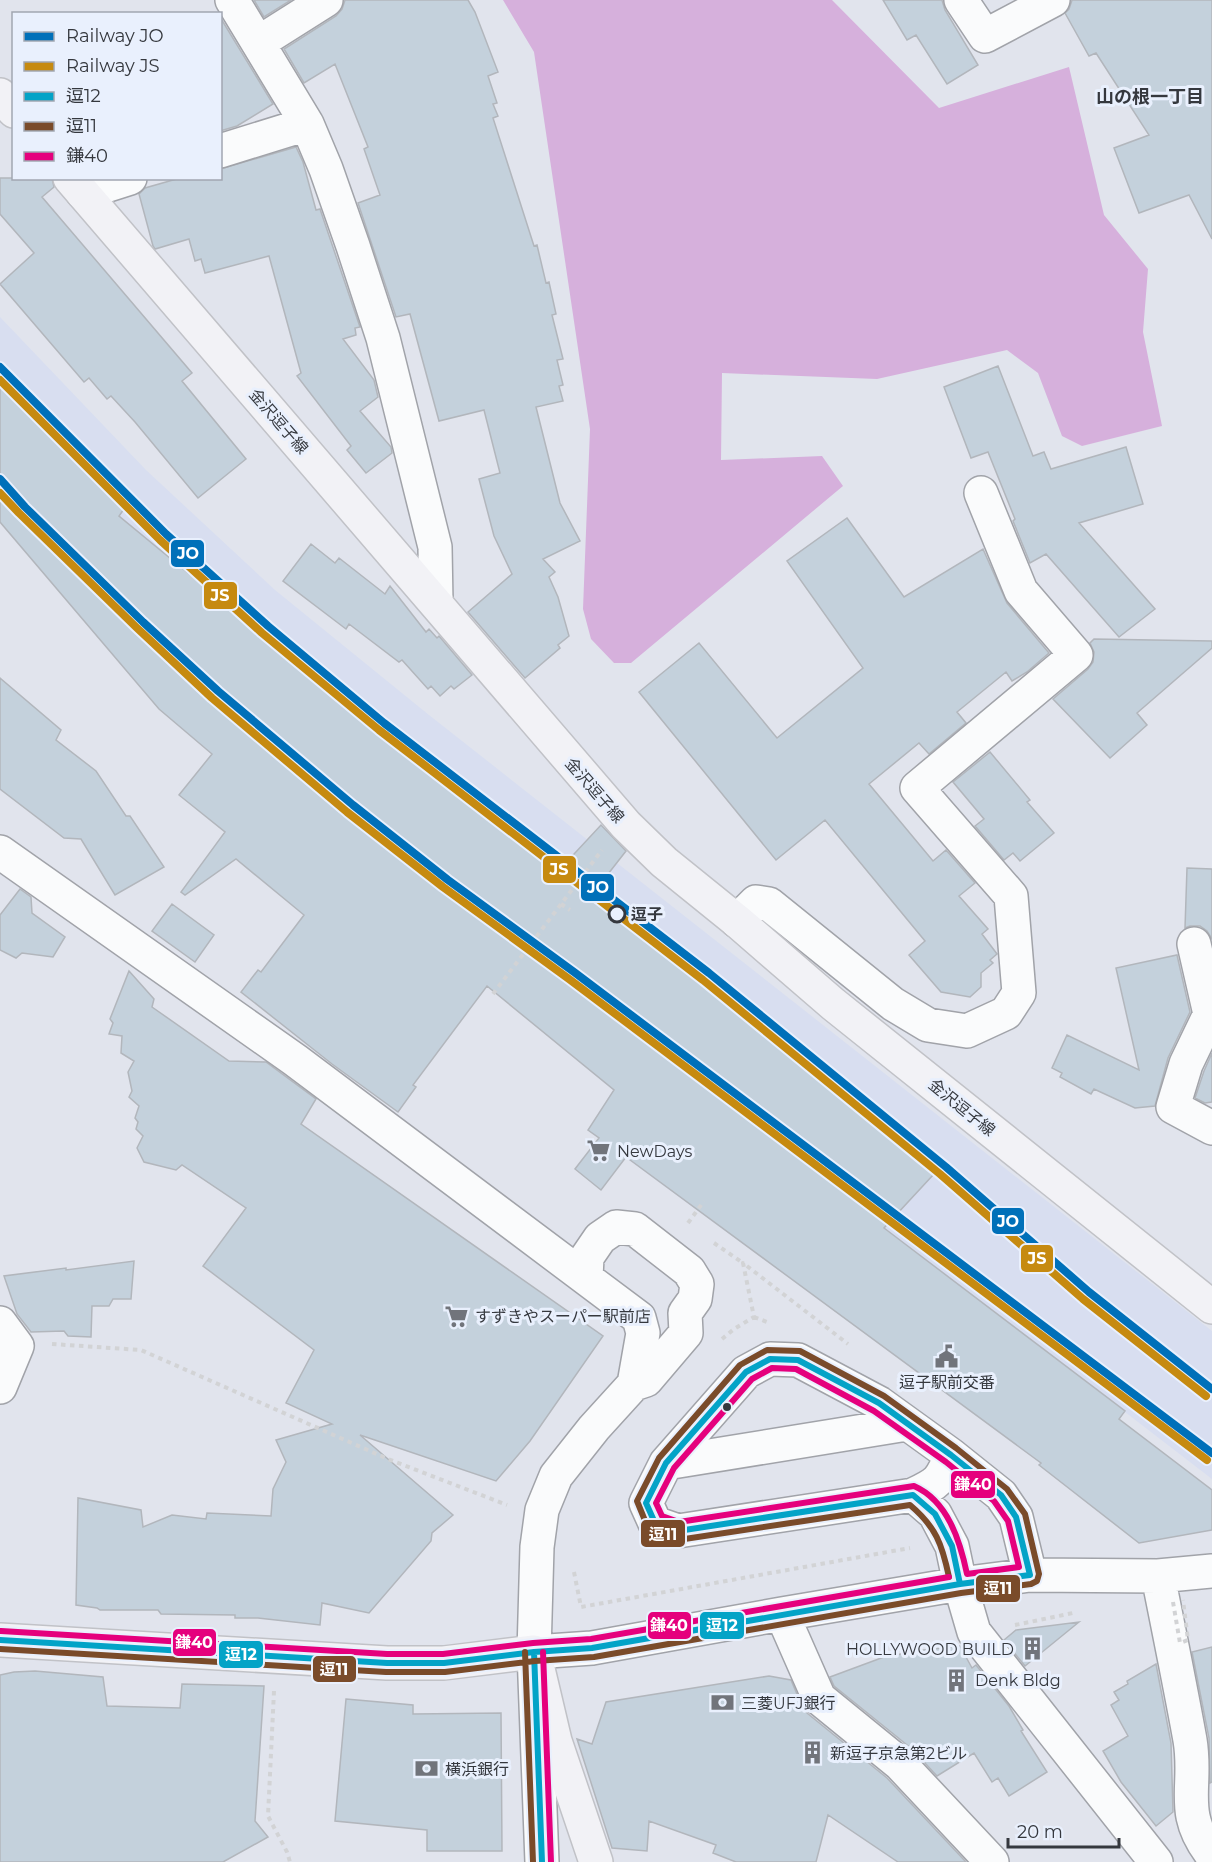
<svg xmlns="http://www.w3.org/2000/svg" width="1212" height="1862" font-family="Montserrat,'Noto Sans JP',sans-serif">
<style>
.built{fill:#d8def0}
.forest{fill:#d6b0dc}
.building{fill:#c4d1dc;stroke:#b2b6bc;stroke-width:1.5}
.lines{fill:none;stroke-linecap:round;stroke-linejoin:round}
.minor-casing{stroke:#a1a3a9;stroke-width:36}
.major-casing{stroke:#c1c2c7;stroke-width:36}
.path{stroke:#d2d3d5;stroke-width:4;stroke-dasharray:4.5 4.5;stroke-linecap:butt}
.minor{stroke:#fafbfc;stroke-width:33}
.major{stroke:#f2f2f6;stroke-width:33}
.path-bridge{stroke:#d2d3d5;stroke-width:4;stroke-dasharray:4.5 4.5;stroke-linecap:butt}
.bus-1-casing{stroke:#e9f0fd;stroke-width:10}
.bus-2-casing{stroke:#e9f0fd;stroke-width:10}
.bus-3-casing{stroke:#e9f0fd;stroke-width:10}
.bus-1{stroke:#03a3c7;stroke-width:6}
.bus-2{stroke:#7a4b2a;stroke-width:6}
.bus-3{stroke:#e5007d;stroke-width:6}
.rail-1-casing{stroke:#e9f0fd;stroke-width:12}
.rail-2-casing{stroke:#e9f0fd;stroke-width:12}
.rail-1{stroke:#0070b9;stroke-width:8}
.rail-2{stroke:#c68a10;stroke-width:8}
.stop-dot{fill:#e9f0fd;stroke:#35383e;stroke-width:3}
.bus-dot{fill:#35383e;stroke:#e9f0fd;stroke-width:2}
.labels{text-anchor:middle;stroke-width:6;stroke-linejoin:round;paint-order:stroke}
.street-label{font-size:16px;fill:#35383e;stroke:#e9f0fd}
.stop-label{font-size:16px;font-weight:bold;fill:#35383e;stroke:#e9f0fd;text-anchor:start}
.poi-label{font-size:16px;fill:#35383e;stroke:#e9f0fd;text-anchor:start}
.neighbourhood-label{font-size:18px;font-weight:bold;fill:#35383e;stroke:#e9f0fd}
.line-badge{stroke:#e9f0fd;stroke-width:2}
.badge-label{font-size:16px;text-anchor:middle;font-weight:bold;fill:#fff}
</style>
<rect width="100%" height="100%" fill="#e1e4ed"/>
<path class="built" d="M 0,317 L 146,470 L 275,590 L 429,715 L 1212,1331 L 1212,1479 L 1125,1412 L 1069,1484 L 588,1130 L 613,1090 L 487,986 L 159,709 L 0,522 Z"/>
<path class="forest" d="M 503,0 L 832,0 L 939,108 L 1069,67 L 1104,215 L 1148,269 L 1143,332 L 1162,426 L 1082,446 L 1062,436 L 1038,373 L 1007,350 L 877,379 L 722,373 L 721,460 L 822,456 L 843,486 L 631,663 L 614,663 L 591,639 L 583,609 L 590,429 L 534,52 Z"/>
<path class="building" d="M 254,0 L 291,0 L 264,17 Z
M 345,0 L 468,0 L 475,12 L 498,72 L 488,76 L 497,103 L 493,104 L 498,116 L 493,118 L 534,246 L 537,245 L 546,283 L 549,282 L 556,314 L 552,315 L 563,359 L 557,360 L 563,385 L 559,386 L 563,401 L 536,407 L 560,503 L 580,541 L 543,559 L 555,572 L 549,577 L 558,597 L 569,636 L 558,645 L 560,648 L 525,678 L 468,612 L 512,574 L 494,536 L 479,479 L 500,473 L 484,410 L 439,421 L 410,314 L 396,317 L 358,203 L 380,195 L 364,149 L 368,147 L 335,64 L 304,83 L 284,49 L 336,16 L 342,9 Z
M 883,0 L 942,0 L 945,10 L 978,65 L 947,84 L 916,35 L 907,40 Z
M 1072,0 L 1212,0 L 1212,239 L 1189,195 L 1139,213 L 1114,148 L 1149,135 L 1096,53 L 1089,56 L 1065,13 L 1069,9 Z
M 220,17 L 273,104 L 237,126 L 220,131 Z
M 296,147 L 303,162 L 316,210 L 320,209 L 360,327 L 355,328 L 356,335 L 343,339 L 374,380 L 378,397 L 360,411 L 391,447 L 392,453 L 366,473 L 347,450 L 351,446 L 297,376 L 301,373 L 269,256 L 205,273 L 201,259 L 195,261 L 189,239 L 155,249 L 153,246 L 139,194 L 145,188 L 180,178 L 220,178 L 220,169 Z
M 0,178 L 52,178 L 54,187 L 42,197 L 192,373 L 182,381 L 246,459 L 198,498 L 135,422 L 111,396 L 107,399 L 89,378 L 84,382 L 0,284 L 34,253 L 0,214 Z
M 998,366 L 1033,456 L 1044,452 L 1051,469 L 1126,447 L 1143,504 L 1079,523 L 1155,609 L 1119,637 L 1046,554 L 1030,563 L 1013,521 L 1015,519 L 988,452 L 971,458 L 944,387 Z
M 0,379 L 124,509 L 119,516 L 256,629 L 315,682 L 317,679 L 357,713 L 561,868 L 601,825 L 626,851 L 594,892 L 862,1110 L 933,1175 L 884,1228 L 1125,1411 L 1119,1419 L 1212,1490 L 1212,1530 L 1139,1543 L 1039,1465 L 1041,1463 L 626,1157 L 601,1190 L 575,1169 L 599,1138 L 588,1130 L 614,1090 L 487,986 L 413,1085 L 416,1087 L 398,1112 L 332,1064 L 241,992 L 258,970 L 261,972 L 304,915 L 236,859 L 185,895 L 181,892 L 225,832 L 179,795 L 212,754 L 159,709 L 0,522 Z
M 847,518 L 904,597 L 983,549 L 1007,603 L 1049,653 L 1027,672 L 1012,681 L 1006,672 L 957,712 L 966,723 L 929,754 L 919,743 L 869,784 L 933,861 L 946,850 L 975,883 L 959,896 L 988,929 L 982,934 L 997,954 L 990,960 L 993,963 L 981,973 L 981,987 L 970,997 L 941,992 L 909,955 L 925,941 L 825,820 L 776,860 L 639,692 L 699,643 L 777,738 L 863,668 L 787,561 Z
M 311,544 L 335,563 L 339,558 L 385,594 L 390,586 L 426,632 L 429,629 L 437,638 L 439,636 L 472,675 L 454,689 L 451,686 L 440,696 L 431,686 L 428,689 L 402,660 L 399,662 L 349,624 L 346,629 L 283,581 Z
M 1094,639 L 1212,641 L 1212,648 L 1137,713 L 1147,725 L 1110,758 L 1053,699 L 1088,669 L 1093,662 L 1094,652 L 1090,643 Z
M 0,678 L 61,730 L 56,740 L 96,771 L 126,816 L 130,816 L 164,867 L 115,895 L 81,839 L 64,838 L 0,789 Z
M 990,752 L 1030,800 L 1027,802 L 1054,833 L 1020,861 L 1013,853 L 1004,860 L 975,826 L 984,819 L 953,782 Z
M 1187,868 L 1212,869 L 1212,939 L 1207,931 L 1200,926 L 1190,926 L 1185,928 Z
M 20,889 L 31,897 L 32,913 L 65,937 L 53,957 L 22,953 L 16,958 L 0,950 L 0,915 Z
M 172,904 L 214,935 L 195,962 L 152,931 Z
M 1177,955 L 1190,1012 L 1168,1058 L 1155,1106 L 1135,1108 L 1094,1089 L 1091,1094 L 1060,1077 L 1062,1073 L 1052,1068 L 1067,1035 L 1139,1070 L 1116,968 Z
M 129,971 L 154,999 L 152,1007 L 229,1061 L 266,1062 L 316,1099 L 301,1124 L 603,1336 L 530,1441 L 496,1481 L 360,1435 L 453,1515 L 432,1533 L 431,1541 L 369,1613 L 322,1603 L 320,1625 L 258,1618 L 235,1618 L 235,1615 L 161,1614 L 158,1610 L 100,1610 L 97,1608 L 76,1605 L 78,1498 L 141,1510 L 143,1527 L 172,1515 L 206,1519 L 207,1513 L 271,1516 L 273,1489 L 286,1462 L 276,1440 L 332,1424 L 286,1403 L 314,1350 L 203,1266 L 246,1208 L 182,1165 L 176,1170 L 144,1162 L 137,1148 L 143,1136 L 136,1129 L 138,1122 L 135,1118 L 139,1106 L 129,1097 L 132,1091 L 128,1072 L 134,1061 L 121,1053 L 122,1036 L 109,1034 L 113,1023 L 110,1019 Z
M 1212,1053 L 1212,1102 L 1205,1103 L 1195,1098 L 1204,1071 Z
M 134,1261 L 131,1299 L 113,1299 L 109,1306 L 92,1306 L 91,1337 L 68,1336 L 64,1331 L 31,1332 L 17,1314 L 4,1276 L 66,1268 L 66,1270 Z
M 1079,1622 L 1025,1666 L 1004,1640 L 1016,1630 Z
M 960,1646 L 972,1668 L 976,1665 L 1009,1706 L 1023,1730 L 1021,1731 L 1047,1772 L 1009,1796 L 998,1778 L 992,1782 L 974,1753 L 937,1776 L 912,1749 L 834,1686 L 830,1677 L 892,1654 L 893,1657 L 905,1652 Z
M 1212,1647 L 1212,1782 L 1210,1783 L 1209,1738 L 1192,1652 Z
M 1156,1664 L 1171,1743 L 1173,1812 L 1156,1826 L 1121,1782 L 1103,1751 L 1128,1736 L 1111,1705 L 1119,1700 L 1114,1692 L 1128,1684 L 1127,1681 Z
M 35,1671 L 103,1677 L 107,1706 L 180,1708 L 182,1684 L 264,1686 L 255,1821 L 268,1837 L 223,1862 L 0,1862 L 0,1675 L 14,1672 Z
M 769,1676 L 791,1680 L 802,1706 L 807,1713 L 887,1778 L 966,1862 L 898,1862 L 828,1815 L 816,1862 L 736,1862 L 713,1853 L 716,1845 L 649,1821 L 647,1851 L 612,1848 L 577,1739 L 592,1744 L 606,1702 Z
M 346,1699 L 413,1705 L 413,1714 L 501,1713 L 502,1851 L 427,1851 L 427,1830 L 335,1821 Z"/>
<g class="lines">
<defs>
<path id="minor" d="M 232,0 L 307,124 L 326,169 L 353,246 L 383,338 L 435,547 L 436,603
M 961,0 L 985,36 L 1053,0
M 258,43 L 326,0
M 220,151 L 307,124
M 83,193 L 130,178
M 0,852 L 295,1060 L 639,1318 L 643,1333 L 634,1384 L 646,1380 L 686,1333 L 685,1313 L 695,1299 L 697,1284 L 689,1271 L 635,1229 L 616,1227 L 600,1238 L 587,1257 L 586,1278
M 737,921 L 756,902 L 769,904 L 893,1004 L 928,1025 L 967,1031 L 1006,1013 L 1019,993 L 1011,896 L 917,788 L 1076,655 L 1021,591 L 981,493
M 1194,944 L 1210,1014 L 1186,1064 L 1173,1107 L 1212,1128
M 0,1323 L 17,1346 L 0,1387
M 666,1463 L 907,1424
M 913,1495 C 938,1483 941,1481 951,1455
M 1030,1575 L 1016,1517 L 1001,1495 L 951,1455 L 879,1403 L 798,1360 L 770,1359 L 746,1372 L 666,1463 L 646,1503 L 655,1523 L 678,1531 L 913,1495 L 935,1514 L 952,1546 L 960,1584 L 974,1632 L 1156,1862
M 1158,1576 C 1169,1631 1180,1685 1190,1740 C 1198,1787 1178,1812 1212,1855
M 782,1614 L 819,1698 L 900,1764 L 992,1862
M 534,1652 L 592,1648 L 782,1614 L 960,1584 L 1030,1575 L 1158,1576 L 1212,1571
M 542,1862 L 534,1652 L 537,1547 L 542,1510 L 556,1476 L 594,1428 L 634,1384"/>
<path id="major" d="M 0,95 L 14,111
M 70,178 L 626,825 L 664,862 L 737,921 L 833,1004 L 1212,1307
M 0,1640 L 387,1663 L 444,1663 L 534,1652 L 555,1741 L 596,1862"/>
</defs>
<use href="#minor" class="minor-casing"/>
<use href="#major" class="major-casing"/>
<path class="path" d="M 561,904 L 570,910
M 493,994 L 602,850
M 688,1223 L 704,1201
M 714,1243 L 743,1263
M 754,1317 L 767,1322
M 722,1339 L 734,1329 L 754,1317 L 743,1263 L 848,1344
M 52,1344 L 141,1350 L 388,1459 L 507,1505
M 574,1572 L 581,1607 L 910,1548
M 1015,1625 L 1073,1613
M 274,1691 L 268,1816 L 287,1852 L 290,1862"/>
<use href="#minor" class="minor"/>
<use href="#major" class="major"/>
<path class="path-bridge" d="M 1173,1602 L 1180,1643 L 1188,1640 L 1183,1600"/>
<defs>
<path id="bus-1" d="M 770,1359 L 798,1360 L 879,1403 L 951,1455 L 1001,1495 L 1016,1517 L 1030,1575 L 960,1584 L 952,1546 L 935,1514 L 913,1495 L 678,1531 L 655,1523 L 646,1503 L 666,1463 L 746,1372 Z
M 0,1640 L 387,1663 L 444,1663 L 534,1652 L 592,1648 L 960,1584
M 534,1652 L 542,1862"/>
<path id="bus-2" d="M 0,1649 L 386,1672 L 445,1672 L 535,1661 L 594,1657 L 961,1593 L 1031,1584 L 1037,1581 L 1039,1574 L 1025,1514 L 1007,1489 L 956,1448 L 884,1396 L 800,1351 L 767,1350 L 740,1365 L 659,1458 L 637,1501 L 648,1528 L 678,1540 L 910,1505 C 936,1527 942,1544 949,1577
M 525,1652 L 533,1862"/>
<path id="bus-3" d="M 772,1368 L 796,1369 L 874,1411 L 946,1462 L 994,1501 L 1008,1521 L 1019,1567 L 967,1574 C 960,1541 948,1501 914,1486 L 679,1522 L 662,1516 L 656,1503 L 674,1468 L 752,1379 Z
M 1,1631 L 387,1654 L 443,1654 L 533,1643 L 591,1639 L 949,1577
M 543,1652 L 551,1862"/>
</defs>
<use href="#bus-1" class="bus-1-casing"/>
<use href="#bus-2" class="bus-2-casing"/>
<use href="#bus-3" class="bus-3-casing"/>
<use href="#bus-1" class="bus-1"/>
<use href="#bus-2" class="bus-2"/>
<use href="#bus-3" class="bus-3"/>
<defs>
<path id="rail-1" d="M 0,367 L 166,534 L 268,626 L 384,723 L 709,973 L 946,1167 L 1089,1292 L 1212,1389
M 0,479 L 25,507 L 143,622 L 218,691 L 353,805 L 448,880 L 574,972 L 1212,1453"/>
<path id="rail-2" d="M 0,380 L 160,540 L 262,633 L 379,730 L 703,980 L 940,1174 L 1083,1299 L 1206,1396
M 0,493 L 19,513 L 137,628 L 212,698 L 347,812 L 443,887 L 569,979 L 1207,1460"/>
</defs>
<use href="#rail-1" class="rail-1-casing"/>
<use href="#rail-2" class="rail-2-casing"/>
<use href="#rail-1" class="rail-1"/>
<use href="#rail-2" class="rail-2"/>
</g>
<defs>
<symbol id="supermarket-bare" viewBox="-9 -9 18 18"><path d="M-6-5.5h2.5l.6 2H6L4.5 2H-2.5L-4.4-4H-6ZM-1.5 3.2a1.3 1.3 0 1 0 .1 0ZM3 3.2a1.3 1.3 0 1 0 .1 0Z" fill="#71747b" stroke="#e9f0fd" stroke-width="2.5" paint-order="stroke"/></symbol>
<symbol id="civic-bare" viewBox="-9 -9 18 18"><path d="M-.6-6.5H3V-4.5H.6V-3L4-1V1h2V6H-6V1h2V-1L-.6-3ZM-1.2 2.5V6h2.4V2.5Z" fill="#71747b" stroke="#e9f0fd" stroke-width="2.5" paint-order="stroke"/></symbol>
<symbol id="building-bare" viewBox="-9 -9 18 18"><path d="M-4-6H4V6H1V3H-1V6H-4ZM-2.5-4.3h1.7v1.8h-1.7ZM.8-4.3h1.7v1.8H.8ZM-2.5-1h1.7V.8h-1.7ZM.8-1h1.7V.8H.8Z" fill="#71747b" stroke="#e9f0fd" stroke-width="2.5" paint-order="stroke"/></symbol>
<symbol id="bank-bare" viewBox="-9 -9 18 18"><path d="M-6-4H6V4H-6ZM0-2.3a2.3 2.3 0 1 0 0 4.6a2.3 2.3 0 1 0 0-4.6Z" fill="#71747b" stroke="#e9f0fd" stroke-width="2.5" paint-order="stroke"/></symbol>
</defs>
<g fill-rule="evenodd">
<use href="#supermarket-bare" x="582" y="1134" width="33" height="33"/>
<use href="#supermarket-bare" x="440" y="1300" width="33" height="33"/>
<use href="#civic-bare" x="930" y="1340" width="33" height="33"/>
<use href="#building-bare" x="1016" y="1632" width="33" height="33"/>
<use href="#building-bare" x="940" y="1664" width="33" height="33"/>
<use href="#bank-bare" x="706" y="1686" width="33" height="33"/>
<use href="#building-bare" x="796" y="1736" width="33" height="33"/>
<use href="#bank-bare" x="410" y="1752" width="33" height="33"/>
</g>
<circle class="stop-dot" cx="617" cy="914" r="8"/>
<circle class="bus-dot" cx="727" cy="1407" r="5"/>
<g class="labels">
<g class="street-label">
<text transform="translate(279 421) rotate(49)" y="6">金沢逗子線</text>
<text transform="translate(595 790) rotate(49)" y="6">金沢逗子線</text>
<text transform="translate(962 1107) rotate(39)" y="6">金沢逗子線</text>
</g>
<g class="stop-label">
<text x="631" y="920">逗子</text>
</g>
<g class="poi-label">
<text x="617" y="1157">NewDays</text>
<text x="475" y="1322">すずきやスーパー駅前店</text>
<text x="947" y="1388" text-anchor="middle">逗子駅前交番</text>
<text x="1014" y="1655" text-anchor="end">HOLLYWOOD BUILD</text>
<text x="975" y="1686">Denk Bldg</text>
<text x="741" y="1709">三菱UFJ銀行</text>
<text x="830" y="1759">新逗子京急第2ビル</text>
<text x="445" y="1775">横浜銀行</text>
</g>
<g class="neighbourhood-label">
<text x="1150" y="103">山の根一丁目</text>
</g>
</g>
<g class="line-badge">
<rect x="170" y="539" width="35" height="29" rx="6" fill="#0070b9"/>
<rect x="203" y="581" width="35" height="29" rx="6" fill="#c68a10"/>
<rect x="542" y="855" width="35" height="29" rx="6" fill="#c68a10"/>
<rect x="580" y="873" width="35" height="29" rx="6" fill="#0070b9"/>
<rect x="991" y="1207" width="34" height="28" rx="6" fill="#0070b9"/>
<rect x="1020" y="1244" width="34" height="29" rx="6" fill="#c68a10"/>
<rect x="950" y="1470" width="46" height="29" rx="6" fill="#e5007d"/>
<rect x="640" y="1519" width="46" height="29" rx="6" fill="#7a4b2a"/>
<rect x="975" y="1574" width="46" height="29" rx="6" fill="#7a4b2a"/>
<rect x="647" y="1611" width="45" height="29" rx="6" fill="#e5007d"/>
<rect x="699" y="1611" width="46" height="29" rx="6" fill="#03a3c7"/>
<rect x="172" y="1628" width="45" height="29" rx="6" fill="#e5007d"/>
<rect x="218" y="1640" width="46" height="29" rx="6" fill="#03a3c7"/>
<rect x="312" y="1655" width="45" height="28" rx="6" fill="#7a4b2a"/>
</g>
<g class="badge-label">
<text x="188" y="559">JO</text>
<text x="220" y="601">JS</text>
<text x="559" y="875">JS</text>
<text x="598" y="893">JO</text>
<text x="1008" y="1227">JO</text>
<text x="1037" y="1264">JS</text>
<text x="973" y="1490">鎌40</text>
<text x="663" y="1540">逗11</text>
<text x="998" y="1594">逗11</text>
<text x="669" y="1631">鎌40</text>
<text x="722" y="1631">逗12</text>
<text x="194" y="1648">鎌40</text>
<text x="241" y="1660">逗12</text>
<text x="334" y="1675">逗11</text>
</g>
<rect x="12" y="12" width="210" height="168" fill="#e9f0fd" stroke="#a1a6b1" stroke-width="1.5"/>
<rect x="24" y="32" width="30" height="9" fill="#0070b9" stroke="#a1a6b1" stroke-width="1.5"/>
<text x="66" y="42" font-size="18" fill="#35383e">Railway JO</text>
<rect x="24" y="62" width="30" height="9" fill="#c68a10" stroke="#a1a6b1" stroke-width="1.5"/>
<text x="66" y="72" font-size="18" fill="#35383e">Railway JS</text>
<rect x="24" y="92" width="30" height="9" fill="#03a3c7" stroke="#a1a6b1" stroke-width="1.5"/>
<text x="66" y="102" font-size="18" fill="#35383e">逗12</text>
<rect x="24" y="122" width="30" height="9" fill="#7a4b2a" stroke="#a1a6b1" stroke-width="1.5"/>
<text x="66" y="132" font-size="18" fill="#35383e">逗11</text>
<rect x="24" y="152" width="30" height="9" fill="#e5007d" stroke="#a1a6b1" stroke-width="1.5"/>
<text x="66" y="162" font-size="18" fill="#35383e">鎌40</text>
<path d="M1008 1838v9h111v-9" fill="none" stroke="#35383e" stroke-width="3"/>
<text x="1017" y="1838" font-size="18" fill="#35383e" stroke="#e9f0fd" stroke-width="4.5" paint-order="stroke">20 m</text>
</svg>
